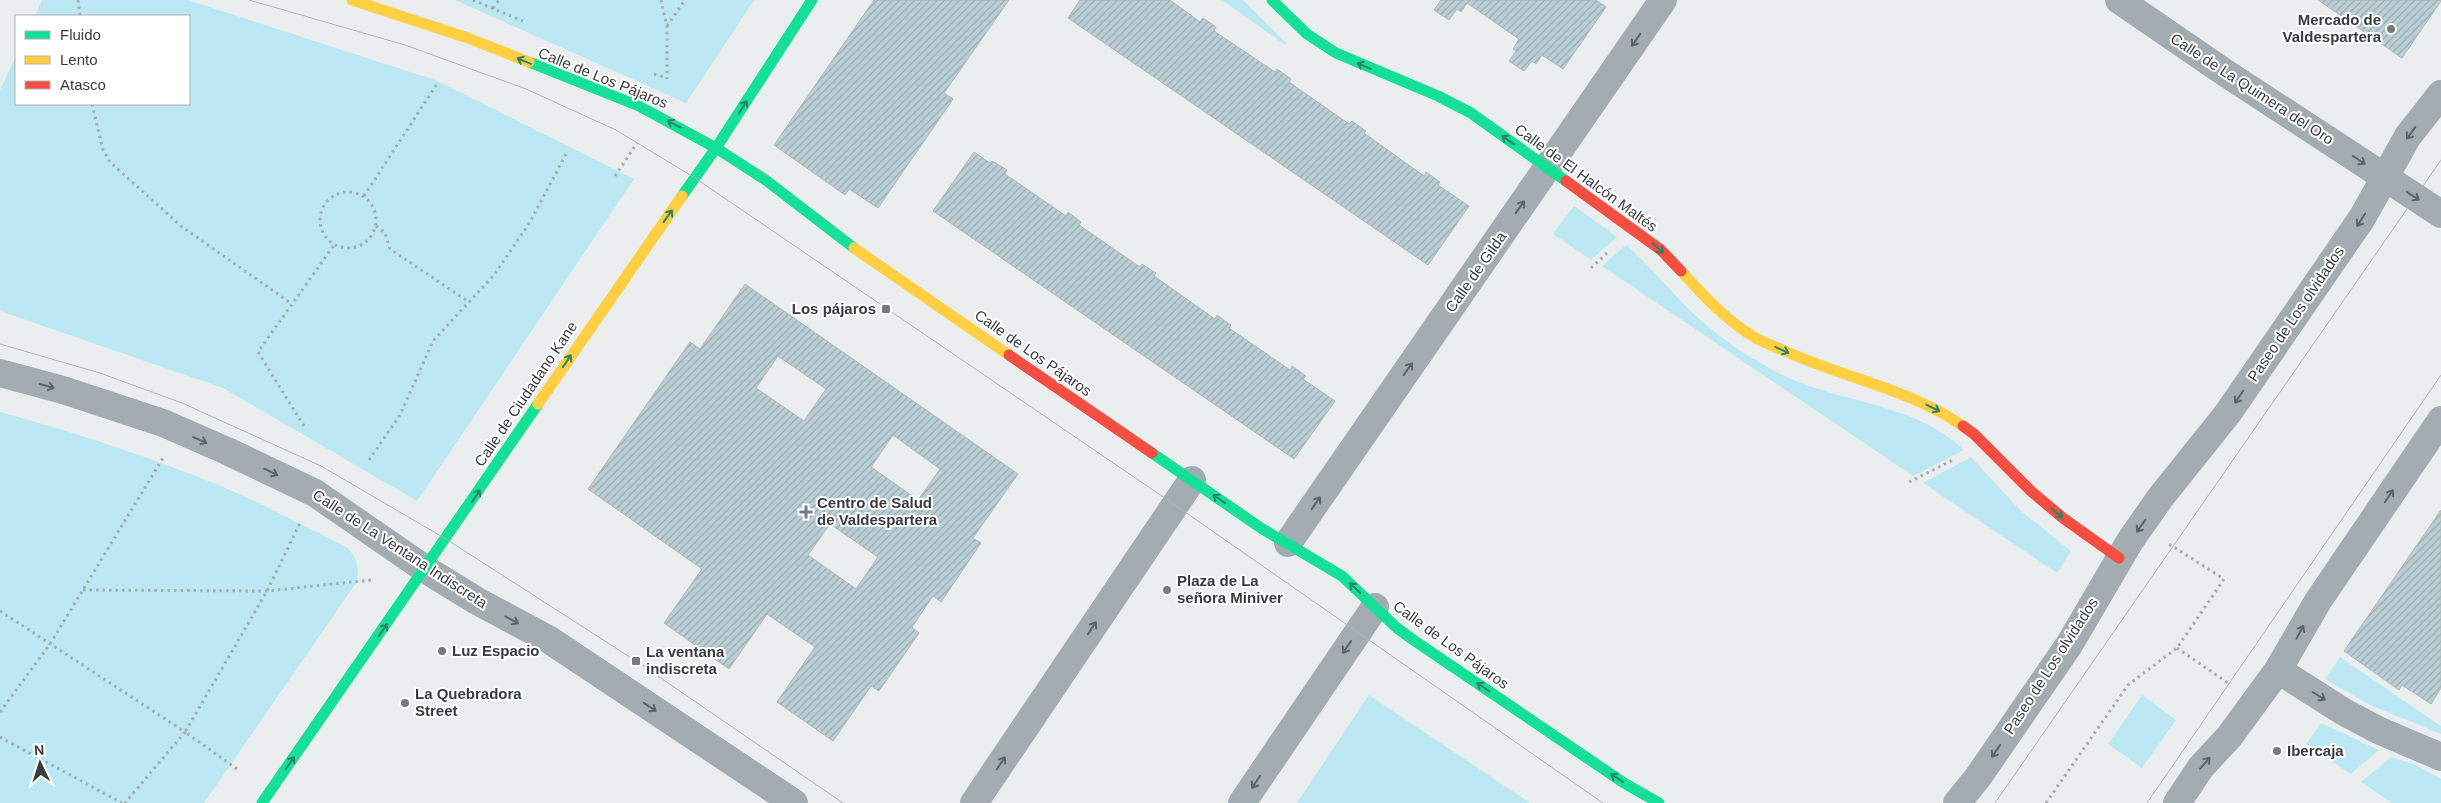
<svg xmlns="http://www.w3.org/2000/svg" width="2441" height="803" font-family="Helvetica,sans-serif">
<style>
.green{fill:#bce8f3}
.building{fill:url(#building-hatch);stroke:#b4b6b6;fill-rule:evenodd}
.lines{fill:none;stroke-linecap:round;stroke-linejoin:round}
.path{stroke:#a5adb0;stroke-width:3;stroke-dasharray:2.5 4;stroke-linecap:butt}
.street{stroke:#a3adb1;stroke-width:28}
.fast{stroke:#16e098;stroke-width:11}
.slow{stroke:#ffcf43;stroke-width:11}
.jam{stroke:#f24e42;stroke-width:11}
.tram{stroke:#aeb4b7;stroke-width:1}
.oneway{stroke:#5e6365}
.oneway2{stroke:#298565}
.poi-dot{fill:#777a7b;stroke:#fff;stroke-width:2}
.labels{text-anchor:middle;stroke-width:4;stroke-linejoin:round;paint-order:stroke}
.poi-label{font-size:15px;font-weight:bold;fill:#393b3c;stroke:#fff;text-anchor:start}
.street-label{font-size:15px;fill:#393b3c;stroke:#fff}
</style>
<defs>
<pattern id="building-hatch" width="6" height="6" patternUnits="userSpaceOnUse" patternTransform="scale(1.25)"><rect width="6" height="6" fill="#bbd0d6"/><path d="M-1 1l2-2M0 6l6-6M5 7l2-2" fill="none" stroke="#99aaaf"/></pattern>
</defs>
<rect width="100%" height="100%" fill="#ebeeef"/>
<path class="green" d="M 42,0 L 188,0 L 435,80 L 634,179 L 417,501 L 223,388 L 0,311 L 0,90 L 16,56 L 16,104 L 189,104 L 189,16 L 35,16 Z
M 455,0 L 754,0 L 686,103 Z
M 1222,0 L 1243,0 L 1286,43 L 1285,45 Z
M 1574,206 L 1617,237 L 1591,260 L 1553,234 Z
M 1626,245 C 1654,269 1676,299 1704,323 C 1724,341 1749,357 1773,370 C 1833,404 1913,400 1964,450 L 1913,476 L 1602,266 Z
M 0,412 C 75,432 149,457 221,486 C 264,504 306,527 348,548 C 358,560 360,569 356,583 L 204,803 L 0,803 Z
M 1971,457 L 2021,511 L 2071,551 L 2057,573 L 1923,483 Z
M 2340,657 L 2441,726 L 2441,734 L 2370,705 L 2325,679 Z
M 1369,695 L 1530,803 L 1297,803 Z
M 2142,695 L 2176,720 L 2142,768 L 2108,744 Z
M 2321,723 L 2379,750 L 2351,774 L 2306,744 Z
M 2391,757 L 2416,765 L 2441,779 L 2441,803 L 2392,803 L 2361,782 Z"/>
<path class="building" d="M 874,0 L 1009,0 L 944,93 L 953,99 L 878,208 L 849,189 L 845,195 L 774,145 Z
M 1080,0 L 1170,0 L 1200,22 L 1203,18 L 1216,27 L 1214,31 L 1275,72 L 1277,69 L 1291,79 L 1289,82 L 1349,124 L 1352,121 L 1366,131 L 1364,133 L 1424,176 L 1426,172 L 1440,182 L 1438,185 L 1469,206 L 1428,265 L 1068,18 Z
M 1441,0 L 1596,0 L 1606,7 L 1563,69 L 1542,55 L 1536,64 L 1532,61 L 1524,71 L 1509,61 L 1516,51 L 1513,49 L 1519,39 L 1467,3 L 1461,12 L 1457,9 L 1449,20 L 1434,10 Z
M 2318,0 L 2441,0 L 2441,1 L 2402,58 Z
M 974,152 L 990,163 L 992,161 L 1007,170 L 1005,174 L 1066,216 L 1068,212 L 1081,222 L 1079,225 L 1140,267 L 1142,264 L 1156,273 L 1154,276 L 1215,319 L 1217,315 L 1231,325 L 1229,328 L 1290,370 L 1292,366 L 1306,376 L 1303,379 L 1335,401 L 1294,459 L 933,211 Z
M 745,284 L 1018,474 L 973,538 L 981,543 L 941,602 L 933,596 L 912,627 L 919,633 L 879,691 L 871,686 L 833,741 L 777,702 L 815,647 L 767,614 L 729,669 L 664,623 L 702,569 L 588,489 L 690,342 L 700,349 ZM 778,356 L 826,389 L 804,421 L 756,388 ZM 893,435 L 940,469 L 918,500 L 871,467 ZM 830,524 L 878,557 L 856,589 L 808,555 Z
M 2441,510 L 2441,688 L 2431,704 L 2402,685 L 2399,690 L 2344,651 Z"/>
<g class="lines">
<path class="path" d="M 78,0 L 80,16
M 473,0 L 523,21
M 661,0 L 667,27 L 667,79
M 493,8 L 499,0
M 667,26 L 685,0
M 654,74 L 667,78
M 92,104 L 103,150 L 110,162 L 181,226 L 292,304
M 615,176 L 637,143
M320 220a28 28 0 1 1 56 0a28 28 0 1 1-56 0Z
M 364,196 L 437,84
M 376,226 L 385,233 L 390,249 L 469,302
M 1591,268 L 1608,252
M 304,426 L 258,352 L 334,245
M 369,460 L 400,415 L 433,341 L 494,275 L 530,222 L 567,152
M 1909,482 L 1953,460
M 83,590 L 267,591 L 371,580
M 0,611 L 185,732 L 125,803
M 2177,648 L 2228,683
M 0,712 L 50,644 L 163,458
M 0,737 L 122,803
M 237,769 L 185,732 L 267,591 L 300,523
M 2046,803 L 2128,685 L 2177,648 L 2224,579 L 2169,544"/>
<path class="street" d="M 2119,0 L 2224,72 L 2441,214
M 0,373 L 63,390 L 163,423 L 227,451 L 315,493 L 425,569 L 477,601 L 548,639 L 794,803
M 1288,543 L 1663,0
M 2278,670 L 2344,712 L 2378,730 L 2441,757
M 974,803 L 1192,480
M 1242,803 L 1375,607
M 1957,803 L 1978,777 L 2069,645 L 2130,541 L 2160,498 L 2228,413 L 2362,218 L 2408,136 L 2441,94
M 2177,803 L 2201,767 L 2229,737 L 2278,670 L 2318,601 L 2441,420"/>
<path class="fast" d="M 1272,0 L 1307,34 L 1336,53 L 1438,96 L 1471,113 L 1566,181
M 529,62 L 639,106 L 716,148 L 767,181 L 854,248
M 682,196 L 716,148 L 812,0
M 1152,453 L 1261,528 L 1342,576 L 1397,628 L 1412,639 L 1624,783 L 1659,803
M 262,803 L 538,404"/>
<path class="slow" d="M 352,0 L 468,38 L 529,62
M 854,248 L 1009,355
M 1681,271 C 1703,295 1724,318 1751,335 C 1761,342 1774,346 1785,351 C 1844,378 1910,389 1963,426
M 538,404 L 682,196"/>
<path class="jam" d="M 1566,181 L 1661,250 L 1681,271
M 1009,355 L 1152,453
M 1963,426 L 1974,434 L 2032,492 L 2063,518 L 2119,558"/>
<path class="tram" d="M 249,0 L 405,45 L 526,89 L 616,130 L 695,178 L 1175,505 L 1603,803
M 0,344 L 100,373 L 182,403 L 321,466 L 446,539 L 636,661 L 843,803
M 1995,803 L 2441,160
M 2147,803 L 2441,375"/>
</g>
<defs><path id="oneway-shaft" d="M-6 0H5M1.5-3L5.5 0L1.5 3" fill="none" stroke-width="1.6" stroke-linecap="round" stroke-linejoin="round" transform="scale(1.25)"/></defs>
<g class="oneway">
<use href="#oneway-shaft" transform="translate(1636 40) rotate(125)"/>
<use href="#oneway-shaft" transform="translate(2411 133) rotate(126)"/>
<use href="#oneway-shaft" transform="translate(2359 160) rotate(34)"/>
<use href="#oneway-shaft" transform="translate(2413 196) rotate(33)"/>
<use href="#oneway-shaft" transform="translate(1520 207) rotate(-55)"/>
<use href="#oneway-shaft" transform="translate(2361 220) rotate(123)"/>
<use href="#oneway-shaft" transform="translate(1408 369) rotate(-55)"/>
<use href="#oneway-shaft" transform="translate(47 386) rotate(15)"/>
<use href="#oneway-shaft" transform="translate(2239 397) rotate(124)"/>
<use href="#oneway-shaft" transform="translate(200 440) rotate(23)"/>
<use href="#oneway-shaft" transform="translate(271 472) rotate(26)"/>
<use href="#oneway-shaft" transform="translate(2389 496) rotate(-56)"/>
<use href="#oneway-shaft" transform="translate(1316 503) rotate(-55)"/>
<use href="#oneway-shaft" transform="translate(2141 526) rotate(125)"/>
<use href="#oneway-shaft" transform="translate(512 620) rotate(28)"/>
<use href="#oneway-shaft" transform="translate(1092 628) rotate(-56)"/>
<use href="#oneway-shaft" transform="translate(2300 632) rotate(-62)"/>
<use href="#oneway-shaft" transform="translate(1347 647) rotate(124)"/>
<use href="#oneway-shaft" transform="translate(2319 696) rotate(32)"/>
<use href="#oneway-shaft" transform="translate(650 707) rotate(34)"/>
<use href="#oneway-shaft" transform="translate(1996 751) rotate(125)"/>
<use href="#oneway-shaft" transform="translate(1001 763) rotate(-56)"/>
<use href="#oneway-shaft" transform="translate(2205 763) rotate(-49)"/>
<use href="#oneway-shaft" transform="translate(1256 782) rotate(124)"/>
</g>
<g class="oneway2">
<use href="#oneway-shaft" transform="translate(524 61) rotate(-157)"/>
<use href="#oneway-shaft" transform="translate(1364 66) rotate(-157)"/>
<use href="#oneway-shaft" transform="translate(743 107) rotate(-57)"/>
<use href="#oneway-shaft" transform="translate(674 124) rotate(-152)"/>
<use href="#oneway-shaft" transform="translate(1508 140) rotate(-144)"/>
<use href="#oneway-shaft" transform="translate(668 216) rotate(-54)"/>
<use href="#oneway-shaft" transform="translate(1658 248) rotate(42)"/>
<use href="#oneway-shaft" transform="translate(1782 350) rotate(24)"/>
<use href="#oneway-shaft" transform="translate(567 361) rotate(-56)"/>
<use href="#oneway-shaft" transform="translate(1933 408) rotate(26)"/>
<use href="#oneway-shaft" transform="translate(476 496) rotate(-56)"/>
<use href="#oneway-shaft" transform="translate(1219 499) rotate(-146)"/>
<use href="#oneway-shaft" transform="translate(2057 513) rotate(40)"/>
<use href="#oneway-shaft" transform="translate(1355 588) rotate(-137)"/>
<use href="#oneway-shaft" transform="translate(383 630) rotate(-55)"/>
<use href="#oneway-shaft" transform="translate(1483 687) rotate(-146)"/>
<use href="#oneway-shaft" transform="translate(290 763) rotate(-55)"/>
<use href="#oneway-shaft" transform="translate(1617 778) rotate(-146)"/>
</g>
<g class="poi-dot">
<circle cx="2391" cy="29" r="5"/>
<rect x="881" y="304" width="10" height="10" rx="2.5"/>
<path d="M803.5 504.5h5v5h5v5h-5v5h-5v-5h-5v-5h5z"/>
<circle cx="1167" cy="590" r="5"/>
<circle cx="442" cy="651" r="5"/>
<rect x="631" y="656" width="10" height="10" rx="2.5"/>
<circle cx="405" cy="703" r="5"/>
<circle cx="2277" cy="751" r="5"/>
</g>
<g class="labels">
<g class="poi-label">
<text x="2381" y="25" text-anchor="end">Mercado de<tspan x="2381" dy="17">Valdespartera</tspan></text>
<text x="876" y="314" text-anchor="end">Los pájaros</text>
<text x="817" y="508">Centro de Salud<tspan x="817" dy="17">de Valdespartera</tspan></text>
<text x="1177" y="586">Plaza de La<tspan x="1177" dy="17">señora Miniver</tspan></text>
<text x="452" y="656">Luz Espacio</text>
<text x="646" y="657">La ventana<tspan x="646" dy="17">indiscreta</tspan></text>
<text x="415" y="699">La Quebradora<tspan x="415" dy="17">Street</tspan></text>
<text x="2287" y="756">Ibercaja</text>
</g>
<g class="street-label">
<text transform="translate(603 78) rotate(22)" y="5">Calle de Los Pájaros</text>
<text transform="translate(2252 89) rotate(33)" y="5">Calle de La Quimera del Oro</text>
<text transform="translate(1586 178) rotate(36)" y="5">Calle de El Halcón Maltés</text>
<text transform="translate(1476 272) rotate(-55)" y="5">Calle de Gilda</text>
<text transform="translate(2296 314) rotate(-56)" y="5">Paseo de Los olvidados</text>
<text transform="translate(1033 353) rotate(35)" y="5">Calle de Los Pájaros</text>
<text transform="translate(526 394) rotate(-56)" y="5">Calle de Ciudadano Kane</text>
<text transform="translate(400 549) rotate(33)" y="5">Calle de La Ventana Indiscreta</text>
<text transform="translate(1451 645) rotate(36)" y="5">Calle de Los Pájaros</text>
<text transform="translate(2051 666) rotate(-57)" y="5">Paseo de Los olvidados</text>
</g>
</g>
<rect x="15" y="15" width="175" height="90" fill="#ffffff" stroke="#b0b1b1"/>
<rect x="25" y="31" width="25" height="8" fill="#16e098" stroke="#b0b1b1"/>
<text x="60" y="40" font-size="15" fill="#393b3c">Fluido</text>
<rect x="25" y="56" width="25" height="8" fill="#ffcf43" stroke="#b0b1b1"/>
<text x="60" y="65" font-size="15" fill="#393b3c">Lento</text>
<rect x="25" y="81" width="25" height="8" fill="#f24e42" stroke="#b0b1b1"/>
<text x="60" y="90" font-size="15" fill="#393b3c">Atasco</text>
<g transform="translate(40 763) rotate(356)" stroke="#ffffff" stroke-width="4" paint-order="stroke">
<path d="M0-4L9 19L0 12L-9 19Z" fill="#393b3c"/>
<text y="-8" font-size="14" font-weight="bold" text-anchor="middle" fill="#393b3c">N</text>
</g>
</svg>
